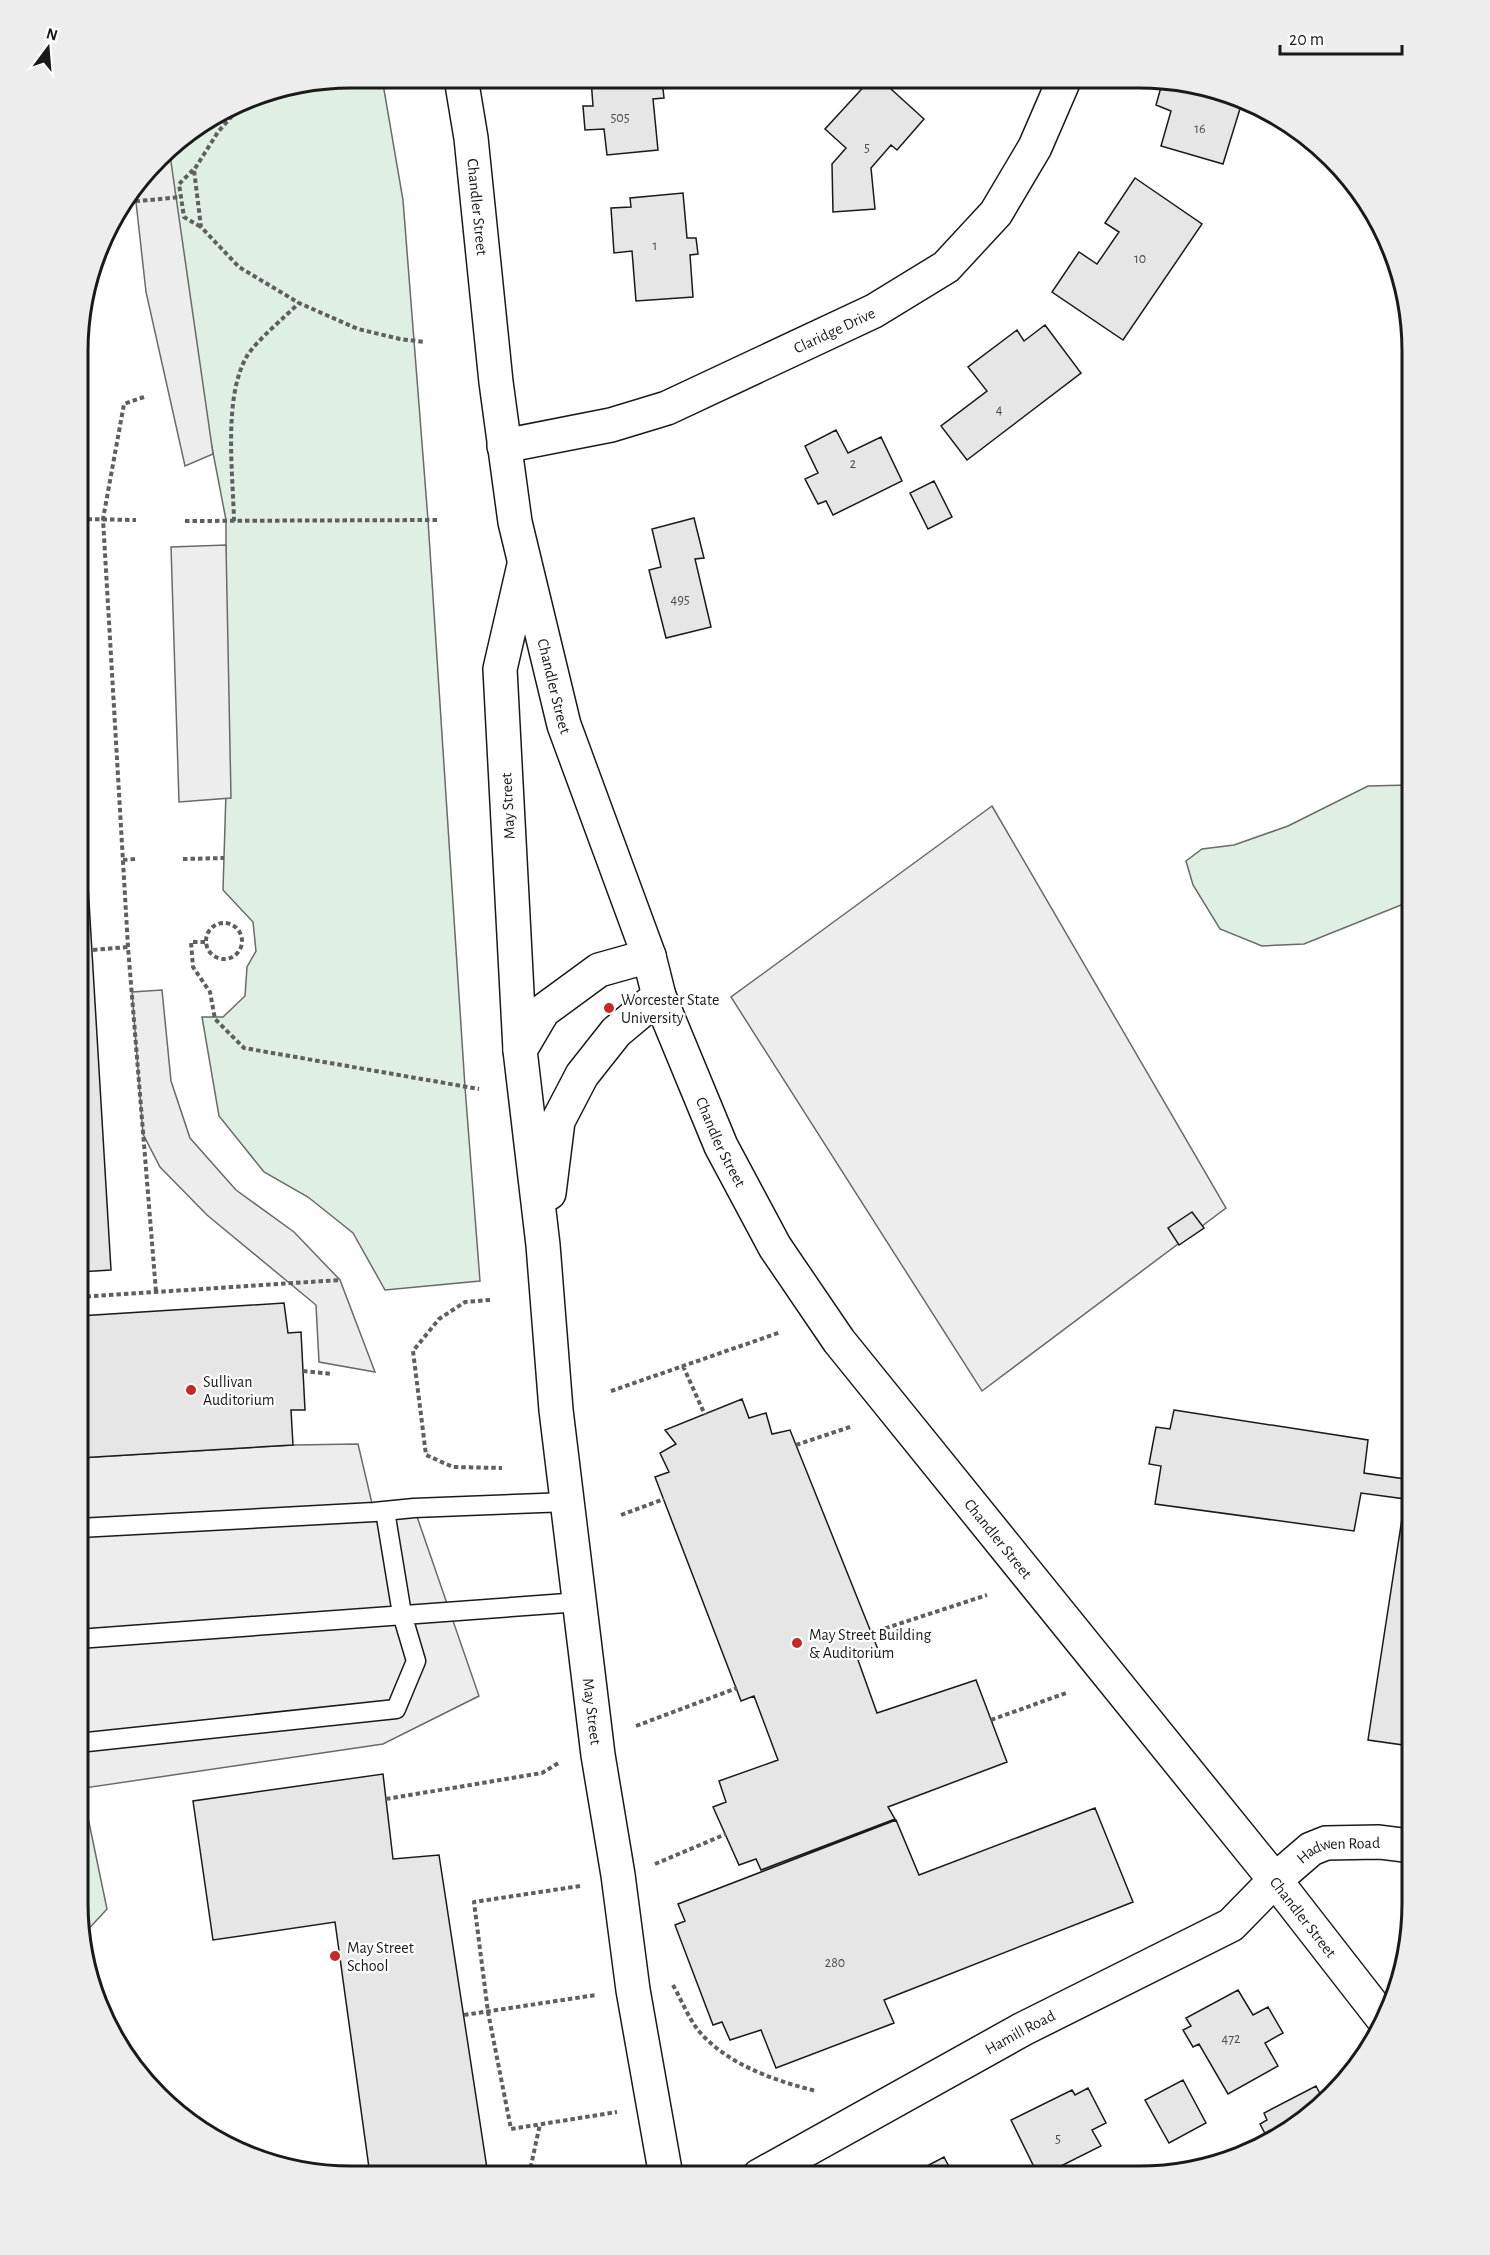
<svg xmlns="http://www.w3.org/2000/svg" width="1490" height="2255" font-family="'Alegreya Sans',sans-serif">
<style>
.green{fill:#e0efe3;stroke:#6a6a6a;stroke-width:1.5}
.parking{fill:#ededed;stroke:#6a6a6a;stroke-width:1.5}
.building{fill:#e6e6e6;stroke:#1a1a1a;stroke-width:1.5}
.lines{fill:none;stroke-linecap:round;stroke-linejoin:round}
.lane-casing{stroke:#1a1a1a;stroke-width:21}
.street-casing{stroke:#1a1a1a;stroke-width:36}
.secondary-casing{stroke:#1a1a1a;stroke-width:36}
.primary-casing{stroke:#1a1a1a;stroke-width:36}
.path{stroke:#5f5f5f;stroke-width:4;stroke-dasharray:4.5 3;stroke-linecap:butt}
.lane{stroke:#fff;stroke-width:18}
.street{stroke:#fff;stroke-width:33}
.secondary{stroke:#fff;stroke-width:33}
.primary{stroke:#fff;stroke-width:33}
.poi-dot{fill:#c62828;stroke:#fff;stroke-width:2}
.labels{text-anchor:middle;stroke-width:4.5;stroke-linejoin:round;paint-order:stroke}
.number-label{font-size:14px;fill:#4d4d4d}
.street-label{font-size:16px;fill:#1a1a1a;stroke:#fff}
.poi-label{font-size:16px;fill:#1a1a1a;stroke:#fff;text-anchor:start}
.rim{fill:none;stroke:#1a1a1a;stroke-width:3}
</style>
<rect width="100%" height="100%" fill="#fff"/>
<path class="green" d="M 351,78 L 382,78 L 403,200 L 428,520 L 465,1087 L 480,1281 L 385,1290 L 353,1233 L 308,1197 L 264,1172 L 219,1116 L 202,1017 L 223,1017 L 245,996 L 247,967 L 256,951 L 253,922 L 223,890 L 226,792 L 226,520 L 176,261 L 165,154 L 171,146 L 247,99 Z
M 1409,785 L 1412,786 L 1412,903 L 1406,903 L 1304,944 L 1262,946 L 1220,929 L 1193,885 L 1186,861 L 1202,849 L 1234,845 L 1288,826 L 1368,786 Z
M 86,1808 L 107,1909 L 84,1934 L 78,1904 L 78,1809 Z"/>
<path class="parking" d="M 169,148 L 213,454 L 185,466 L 146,292 L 135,193 Z
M 226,545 L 231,798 L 179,802 L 171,547 Z
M 992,806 L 1226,1208 L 982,1391 L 731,997 Z
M 162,990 L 171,1081 L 190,1138 L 236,1190 L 294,1232 L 340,1280 L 375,1372 L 319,1362 L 316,1305 L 207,1215 L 160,1167 L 143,1134 L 132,992 Z
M 358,1444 L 374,1512 L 414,1508 L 479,1696 L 383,1744 L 78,1789 L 79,1458 L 293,1445 Z"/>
<path class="building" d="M 591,79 L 662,79 L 664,98 L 653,99 L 658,150 L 607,155 L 604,129 L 585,130 L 583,106 L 593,106 Z
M 870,80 L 881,80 L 924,119 L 897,150 L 891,145 L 871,168 L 875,209 L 833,212 L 832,164 L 846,148 L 825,129 Z
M 1163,80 L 1175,80 L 1243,99 L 1223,164 L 1161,146 L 1171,111 L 1156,105 Z
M 1135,178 L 1202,224 L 1123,340 L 1052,292 L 1079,252 L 1097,264 L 1119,232 L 1105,223 Z
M 683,193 L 687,238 L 696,238 L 698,254 L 690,255 L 693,297 L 636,301 L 632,251 L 614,253 L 611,208 L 631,207 L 630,198 Z
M 1045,325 L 1081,373 L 967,460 L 941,426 L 987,391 L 968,367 L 1017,330 L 1024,341 Z
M 836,430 L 848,453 L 881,437 L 902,481 L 833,515 L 826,501 L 818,504 L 805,479 L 818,473 L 805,446 Z
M 934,481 L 952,517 L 928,529 L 910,493 Z
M 694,518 L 704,558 L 695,559 L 711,627 L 666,638 L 649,570 L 661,567 L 652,529 Z
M 80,751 L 111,1270 L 79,1272 Z
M 1192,1212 L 1204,1228 L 1179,1245 L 1168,1228 Z
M 284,1303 L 288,1333 L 301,1332 L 305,1410 L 291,1410 L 293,1445 L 79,1458 L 79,1316 Z
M 742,1399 L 749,1418 L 766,1413 L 772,1434 L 790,1430 L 879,1652 L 858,1660 L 877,1713 L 976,1680 L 1007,1762 L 888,1807 L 895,1819 L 761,1870 L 756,1859 L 739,1865 L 713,1807 L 726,1802 L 719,1781 L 778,1760 L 754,1696 L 741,1701 L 655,1477 L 669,1472 L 660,1453 L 676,1444 L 665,1430 Z
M 1174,1410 L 1368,1440 L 1364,1473 L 1412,1480 L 1411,1759 L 1408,1759 L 1410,1746 L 1368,1740 L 1405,1499 L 1361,1493 L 1354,1531 L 1155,1504 L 1161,1466 L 1149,1464 L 1156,1427 L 1170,1429 Z
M 383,1774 L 393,1859 L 439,1855 L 488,2175 L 370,2175 L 335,1922 L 213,1940 L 193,1801 Z
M 1095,1808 L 1133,1902 L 884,2000 L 894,2023 L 776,2068 L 761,2030 L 730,2040 L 722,2022 L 713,2025 L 675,1925 L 685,1921 L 678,1904 L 896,1820 L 919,1875 Z
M 1238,1990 L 1253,2015 L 1268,2007 L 1283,2033 L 1265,2043 L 1278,2066 L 1228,2094 L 1199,2044 L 1193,2047 L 1183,2030 L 1191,2026 L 1186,2018 Z
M 1183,2080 L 1206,2123 L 1169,2143 L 1145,2100 Z
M 1316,2086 L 1324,2101 L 1305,2120 L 1269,2141 L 1260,2124 L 1267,2120 L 1264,2113 Z
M 1088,2088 L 1106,2123 L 1092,2130 L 1101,2146 L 1039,2177 L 1011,2120 L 1072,2090 L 1075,2095 Z
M 944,2157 L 954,2176 L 908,2176 Z"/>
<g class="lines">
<defs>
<path id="lane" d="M 79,1528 L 374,1512 L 414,1508 L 568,1502
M 78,1639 L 580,1602
M 78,1743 L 396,1709 L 416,1661 L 402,1614 L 385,1511"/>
<g id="street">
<path id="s1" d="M 504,446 L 611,425 L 667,408 L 874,311 L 946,267 L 996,213 L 1035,147 L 1064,80"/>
<path id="s2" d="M 759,2176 L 1023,2029 L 1231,1925 L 1275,1880 L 1311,1849 L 1326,1843 L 1379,1842 L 1411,1846"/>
</g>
<g id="secondary">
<path id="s3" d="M 649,956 L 599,970 L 543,1011 L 520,1050 L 543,1245 L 556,1410 L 598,1755 L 618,1875 L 633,1990 L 666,2176"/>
<path d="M 520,1050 L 500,669 L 524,565"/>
<path d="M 549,1193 L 558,1121 L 582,1075 L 616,1032 L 659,996"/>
</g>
<g id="primary">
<path id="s4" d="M 461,78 L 471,138 L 496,382 L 515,522 L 564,725 L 649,956 L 659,996 L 721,1146 L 775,1247 L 839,1341 L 1275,1880 L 1384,2020"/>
</g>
</defs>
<use href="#lane" class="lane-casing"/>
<use href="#street" class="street-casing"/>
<use href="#secondary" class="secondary-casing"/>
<use href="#primary" class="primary-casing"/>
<path class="path" d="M 247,99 L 218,132 L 194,170 L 201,227 L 239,267 L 299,303 L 358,329 L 400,339 L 425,342
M 193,170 L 179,184 L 184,217 L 201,227
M 128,202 L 181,197
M 144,397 L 124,404 L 103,519 L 128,947 L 156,1292
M 80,519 L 136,520
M 185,521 L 438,520
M 234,521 C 233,473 223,397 247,356 C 255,342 286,316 299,303
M 183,859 L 224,858
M 123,860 L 135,859
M206 941a18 18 0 1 1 36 0a18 18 0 1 1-36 0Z
M 205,942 L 191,942 L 193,967 L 210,992 L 215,1019 L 244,1048 L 479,1089
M 93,950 L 128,947
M 79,1297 L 340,1280
M 490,1300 L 465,1302 L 439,1319 L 413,1351 L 426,1455 L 453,1467 L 502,1468
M 683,1366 L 705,1415
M 303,1371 L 333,1374
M 611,1391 L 781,1332
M 796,1445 L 853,1426
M 621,1515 L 664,1499
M 871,1633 L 987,1595
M 991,1720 L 1066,1693
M 636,1726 L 737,1688
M 386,1799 L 542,1773 L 560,1762
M 655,1864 L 726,1834
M 580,1886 L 474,1902 L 488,2012 L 511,2129 L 617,2112
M 673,1985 C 681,1999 688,2017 698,2030 C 726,2064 775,2081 816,2091
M 464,2015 L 596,1995
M 529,2175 L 540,2124"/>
<use href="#lane" class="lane"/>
<use href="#street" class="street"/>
<use href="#secondary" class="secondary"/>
<use href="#primary" class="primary"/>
</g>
<g class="poi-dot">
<circle cx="609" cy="1008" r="6"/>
<circle cx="191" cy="1390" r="6"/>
<circle cx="797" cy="1643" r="6"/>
<circle cx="335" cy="1956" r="6"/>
</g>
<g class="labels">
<g class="number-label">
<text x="620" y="122">505</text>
<text x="1200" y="133">16</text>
<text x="867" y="152">5</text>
<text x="655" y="250">1</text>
<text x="1140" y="263">10</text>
<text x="999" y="414">4</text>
<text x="853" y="468">2</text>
<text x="680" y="604">495</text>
<text x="835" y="1967">280</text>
<text x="1231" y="2043">472</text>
<text x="1058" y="2143">5</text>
</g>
<g class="street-label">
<text dy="6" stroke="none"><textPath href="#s4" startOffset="130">Chandler Street</textPath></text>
<text dy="6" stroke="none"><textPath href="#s1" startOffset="352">Claridge Drive</textPath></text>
<text dy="6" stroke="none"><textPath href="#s4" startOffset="616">Chandler Street</textPath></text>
<text transform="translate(507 806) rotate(-93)" y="6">May Street</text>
<text dy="6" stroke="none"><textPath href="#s4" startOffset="1102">Chandler Street</textPath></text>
<text dy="6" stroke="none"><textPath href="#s4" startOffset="1588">Chandler Street</textPath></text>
<text dy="6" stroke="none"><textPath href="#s3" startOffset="832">May Street</textPath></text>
<text dy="6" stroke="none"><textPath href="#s2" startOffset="672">Hadwen Road</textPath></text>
<text dy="6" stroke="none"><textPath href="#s4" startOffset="2074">Chandler Street</textPath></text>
<text dy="6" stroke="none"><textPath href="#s2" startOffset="298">Hamill Road</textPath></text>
</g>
<g class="poi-label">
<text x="621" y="1005">Worcester State<tspan x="621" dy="18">University</tspan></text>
<text x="203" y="1387">Sullivan<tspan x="203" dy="18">Auditorium</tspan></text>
<text x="809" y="1640">May Street Building<tspan x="809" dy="18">&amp; Auditorium</tspan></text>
<text x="347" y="1953">May Street<tspan x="347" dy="18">School</tspan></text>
</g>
</g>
<path d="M0 0H1490V2255H0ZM351 88H1139A263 263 0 0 1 1402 351V1903A263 263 0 0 1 1139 2166H351A263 263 0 0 1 88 1903V351A263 263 0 0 1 351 88Z" fill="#ededed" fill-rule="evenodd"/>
<path class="rim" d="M351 88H1139A263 263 0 0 1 1402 351V1903A263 263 0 0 1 1139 2166H351A263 263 0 0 1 88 1903V351A263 263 0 0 1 351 88Z"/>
<g transform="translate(48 48) rotate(16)" stroke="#ffffff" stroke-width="4.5" paint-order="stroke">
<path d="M0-4.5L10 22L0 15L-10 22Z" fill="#1a1a1a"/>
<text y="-9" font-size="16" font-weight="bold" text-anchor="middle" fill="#1a1a1a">N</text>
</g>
<path d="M1280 45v9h122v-9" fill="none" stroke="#1a1a1a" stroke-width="3"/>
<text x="1289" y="45" font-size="18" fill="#1a1a1a" stroke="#ffffff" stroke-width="4.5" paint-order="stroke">20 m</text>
</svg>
